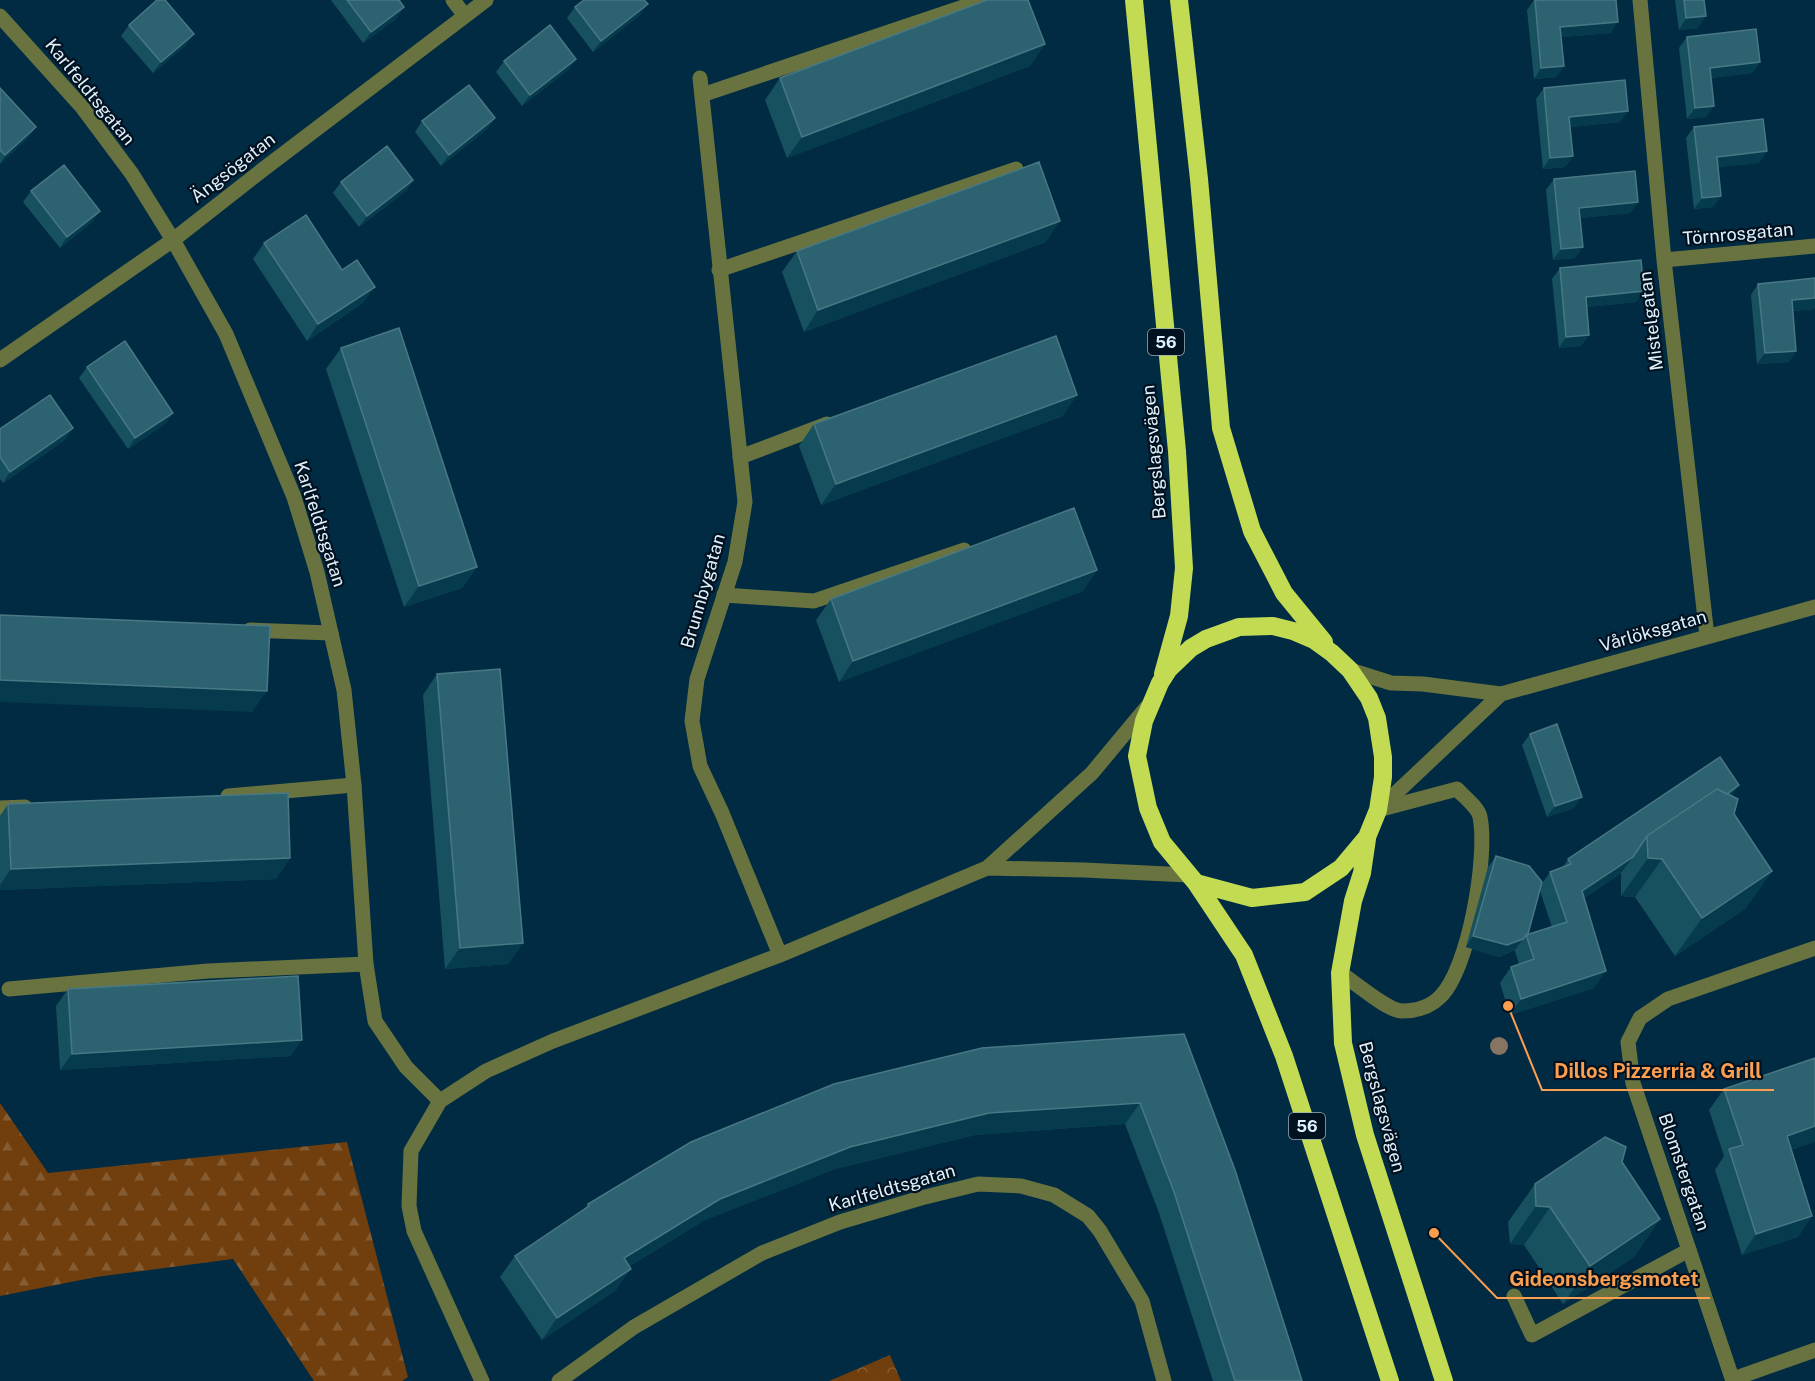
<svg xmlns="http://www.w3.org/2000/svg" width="1815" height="1381" font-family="'Public Sans',sans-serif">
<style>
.forest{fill:url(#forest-firs)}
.park{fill:url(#park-crowns)}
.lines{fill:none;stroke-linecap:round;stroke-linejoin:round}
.lane{stroke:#687340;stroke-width:15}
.street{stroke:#687340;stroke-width:15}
.highway{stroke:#c3db53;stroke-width:18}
.tree{fill:#877462}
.wall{fill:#17515f;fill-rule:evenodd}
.shaded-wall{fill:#053b4d}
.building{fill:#2d6270;stroke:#497885;stroke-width:1.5}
.labels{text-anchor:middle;stroke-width:4.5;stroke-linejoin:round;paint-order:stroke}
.shield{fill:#001220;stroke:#9eadb9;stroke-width:1.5}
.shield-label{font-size:16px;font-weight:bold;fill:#e2f0fb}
.street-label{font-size:18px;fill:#e2f0fb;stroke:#001220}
.leader{fill:none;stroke:#fb9e50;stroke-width:2}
.callout-dot{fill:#fb9e50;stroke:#001220;stroke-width:2}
.callout-label{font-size:20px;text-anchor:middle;font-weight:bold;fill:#fb9e50;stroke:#001220;stroke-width:4.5;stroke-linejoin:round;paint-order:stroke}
</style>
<defs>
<pattern id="forest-firs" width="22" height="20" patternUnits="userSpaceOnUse" patternTransform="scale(1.5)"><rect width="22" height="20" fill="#713f0e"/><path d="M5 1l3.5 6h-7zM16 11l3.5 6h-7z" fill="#855b32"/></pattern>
<pattern id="park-crowns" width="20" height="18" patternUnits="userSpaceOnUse" patternTransform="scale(1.5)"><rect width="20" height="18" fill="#713f0e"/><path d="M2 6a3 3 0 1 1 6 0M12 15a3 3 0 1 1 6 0" fill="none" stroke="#855b32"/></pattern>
</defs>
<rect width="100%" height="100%" fill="#002b43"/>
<path class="forest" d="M 0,1103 L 48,1173 L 347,1142 L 408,1377 L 402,1381 L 314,1381 L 233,1259 L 96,1277 L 0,1296 Z"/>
<path class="park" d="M 890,1355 L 901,1381 L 829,1381 Z"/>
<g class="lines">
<path class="lane" d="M 702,95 L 984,0
M 719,270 L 1016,169
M 740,457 L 827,424
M 724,595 L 814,601 L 964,550
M 250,630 L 331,633
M 228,796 L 354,785
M 0,808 L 25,807
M 1340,973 C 1355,982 1387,1011 1402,1011 C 1416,1011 1430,1007 1440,997 C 1469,969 1488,856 1480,817 C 1478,807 1463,796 1457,789 L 1378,810
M 9,989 L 208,971 L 366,964
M 1514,1296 L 1532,1335 L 1689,1250
M 1733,1379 L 1815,1350"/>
<path class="street" d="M 453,0 L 465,16
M 1640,0 L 1664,260 L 1707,636
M 0,16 L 82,107 L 132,174 L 173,240 L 226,334 L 294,497 L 317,572 L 344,690 L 354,785 L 366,964 L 375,1021 L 406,1067 L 440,1101
M 700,78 L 745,502 L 735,562 L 697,679 L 692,721 L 700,766 L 722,813 L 780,955
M 1664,260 L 1815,246
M 0,360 L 173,240 L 261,171 L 486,0
M 1350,670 L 1391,683 L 1423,684 L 1501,694 L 1815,607
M 1378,810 L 1501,694
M 987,868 L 1084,870 L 1188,875
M 482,1381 L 414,1231 L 409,1206 L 411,1151 L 440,1101 L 486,1071 L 553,1041 L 780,955 L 987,868 L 1092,773 L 1146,708
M 559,1381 L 634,1327 L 762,1253 L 840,1222 L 921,1198 L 978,1184 L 1021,1186 L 1054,1195 L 1088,1216 L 1100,1231 L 1142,1301 L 1164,1381
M 1733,1381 L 1633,1083 L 1628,1042 L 1640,1018 L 1668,999 L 1815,948"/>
<path class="highway" d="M 1134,0 L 1177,451 L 1184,568 L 1179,616 L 1163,674
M 1179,0 L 1199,179 L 1221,428 L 1252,531 L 1284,593 L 1324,642
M 1367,839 L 1362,873 L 1353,901 L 1340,973 L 1343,1043 L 1365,1135 L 1444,1381
M 1196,883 L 1252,898 L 1305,892 L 1341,868 L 1367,837 L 1378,810 L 1383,777 L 1383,757 L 1377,718 L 1369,698 L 1350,670 L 1332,653 L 1314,640 L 1293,631 L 1273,626 L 1239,627 L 1206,639 L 1191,648 L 1169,669 L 1160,683 L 1144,721 L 1137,756 L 1148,808 L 1162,842 L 1196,883 L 1244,955 L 1284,1056 L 1390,1381"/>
</g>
<circle class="tree" cx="1499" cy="1046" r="9"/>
<path class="wall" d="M 331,0 L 399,0 L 397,18 L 363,43 Z
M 1534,0 L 1616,0 L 1611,33 L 1561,37 L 1564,66 L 1556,77 L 1534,79 L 1527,10 Z
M 1675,0 L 1704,0 L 1698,28 L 1679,30 Z
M 575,7 L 640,15 L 593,52 L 567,18 Z
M 129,25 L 186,45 L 153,73 L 121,36 Z
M 1687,37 L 1760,62 L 1752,73 L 1711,78 L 1706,117 L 1687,119 L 1679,48 Z
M 1045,44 L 1030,66 L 787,158 L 765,100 L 780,78 Z
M 576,59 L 568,70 L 522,106 L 496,72 L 504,61 Z
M 0,88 L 28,138 L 0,164 Z
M 1544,88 L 1628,111 L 1620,122 L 1570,127 L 1573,156 L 1565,167 L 1543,169 L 1536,99 Z
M 495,118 L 487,129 L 441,166 L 415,132 L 422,121 Z
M 1694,127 L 1767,151 L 1759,163 L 1718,167 L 1721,196 L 1713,207 L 1694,209 L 1686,138 Z
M 1554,179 L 1638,202 L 1630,213 L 1580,218 L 1583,247 L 1575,258 L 1553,260 L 1546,190 Z
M 413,180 L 406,191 L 359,227 L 333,193 L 341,182 Z
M 31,191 L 100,211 L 92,222 L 60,248 L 23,202 Z
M 1046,242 L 804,332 L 782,272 L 797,251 Z
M 264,243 L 363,303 L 307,341 L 253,259 Z
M 1560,268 L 1636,302 L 1587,307 L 1589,335 L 1581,346 L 1559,348 L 1552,279 Z
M 1815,278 L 1815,309 L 1793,311 L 1796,351 L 1789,362 L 1757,364 L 1751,295 L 1758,284 Z
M 341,348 L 477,567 L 462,588 L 404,607 L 326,369 Z
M 87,367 L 173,413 L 165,424 L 128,449 L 79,378 Z
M 1063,416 L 821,505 L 799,446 L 814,424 Z
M 73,428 L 65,440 L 3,483 L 0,479 L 0,429 Z
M 1097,570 L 1083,591 L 839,682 L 816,620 L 831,599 Z
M 437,674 L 523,943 L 508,964 L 445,969 L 423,695 Z
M 1530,734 L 1574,808 L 1547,817 L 1522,745 Z
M 1732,796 L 1734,814 L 1772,871 L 1745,909 L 1675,956 L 1635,897 L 1621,896 L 1621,873 L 1584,898 L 1594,988 L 1510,1015 L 1500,983 L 1511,967 L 1519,964 L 1515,951 L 1515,950 L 1499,957 L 1466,947 L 1488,867 L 1496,856 L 1542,884 L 1550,872 L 1563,867 L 1568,859 ZM 1540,891 L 1552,927 L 1528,934 Z
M 8,804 L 290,858 L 276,879 L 0,890 L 0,816 Z
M 68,989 L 291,1056 L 60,1070 L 56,1006 Z
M 1184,1034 L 1302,1381 L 1213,1381 L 1159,1213 L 1125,1124 L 975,1135 L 835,1169 L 705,1220 L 630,1266 L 616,1290 L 542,1340 L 500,1277 L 515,1256 L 583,1210 L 588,1204 Z
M 1724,1089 L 1792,1150 L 1812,1216 L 1798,1237 L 1742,1255 L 1715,1170 L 1724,1156 L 1709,1110 Z
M 1622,1162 L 1660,1219 L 1634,1257 L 1563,1304 L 1524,1245 L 1510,1244 L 1508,1222 L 1535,1184 Z"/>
<path class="shaded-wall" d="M 648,4 L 640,15 L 593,52 L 601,41 Z
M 404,7 L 397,18 L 363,43 L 371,32 Z
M 1706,16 L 1698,28 L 1679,30 L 1686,18 Z
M 1618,22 L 1611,33 L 1552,38 L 1560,27 Z
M 194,34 L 186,45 L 153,73 L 161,62 Z
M 1045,44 L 1030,66 L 787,158 L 802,137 Z
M 576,59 L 568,70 L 522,106 L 530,95 Z
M 1760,62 L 1752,73 L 1702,79 L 1710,68 Z
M 1564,66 L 1556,77 L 1534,79 L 1541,68 Z
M 1714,106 L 1706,117 L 1687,119 L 1695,108 Z
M 1628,111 L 1620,122 L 1562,128 L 1569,117 Z
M 495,118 L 487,129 L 441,166 L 449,155 Z
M 36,127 L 28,138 L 0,164 L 5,155 Z
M 1767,151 L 1759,163 L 1709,168 L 1717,157 Z
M 1573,156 L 1565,167 L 1543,169 L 1550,158 Z
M 413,180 L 406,191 L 359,227 L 367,216 Z
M 1721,196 L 1713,207 L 1694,209 L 1702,198 Z
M 1638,202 L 1630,213 L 1571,219 L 1579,208 Z
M 100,211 L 92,222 L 60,248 L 67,237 Z
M 1060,221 L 1046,242 L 804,332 L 818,310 Z
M 1583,247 L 1575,258 L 1553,260 L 1561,249 Z
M 375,287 L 363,303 L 307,341 L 318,324 Z
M 1644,291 L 1636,302 L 1578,308 L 1586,297 Z
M 1815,298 L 1815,309 L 1784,312 L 1792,300 Z
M 1589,335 L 1581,346 L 1559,348 L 1566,337 Z
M 1796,351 L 1789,362 L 1757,364 L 1765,353 Z
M 1077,395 L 1063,416 L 821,505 L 836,484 Z
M 173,413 L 165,424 L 128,449 L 135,438 Z
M 73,428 L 65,440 L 3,483 L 10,472 Z
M 477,567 L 462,588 L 404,607 L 419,586 Z
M 1097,570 L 1083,591 L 839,682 L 853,661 Z
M 0,680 L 267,691 L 252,712 L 0,702 Z
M 1739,785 L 1728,802 L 1648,847 Z
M 1582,797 L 1574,808 L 1547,817 L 1555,806 Z
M 1633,857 L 1621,873 L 1570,907 L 1582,891 Z
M 290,858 L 276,879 L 0,890 L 0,885 L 11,869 Z
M 1648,858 L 1662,859 L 1635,897 L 1621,896 Z
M 1772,871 L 1745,909 L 1675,956 L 1702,918 Z
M 1473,936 L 1523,939 L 1515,950 L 1499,957 L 1466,947 Z
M 523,943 L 508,964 L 445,969 L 460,948 Z
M 1606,971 L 1594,988 L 1510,1015 L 1521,999 Z
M 302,1040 L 291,1056 L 60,1070 L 72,1054 Z
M 1140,1103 L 1125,1124 L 975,1135 L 835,1169 L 705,1220 L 609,1279 L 624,1258 L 720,1199 L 850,1147 L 989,1113 Z
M 1815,1126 L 1815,1142 L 1772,1157 L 1787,1136 Z
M 1536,1206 L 1550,1207 L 1524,1245 L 1510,1244 Z
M 1812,1216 L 1798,1237 L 1742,1255 L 1756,1234 Z
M 1660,1219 L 1634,1257 L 1563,1304 L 1590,1266 Z
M 631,1269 L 616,1290 L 542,1340 L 557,1318 Z"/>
<path class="building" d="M 157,0 L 165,0 L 194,34 L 161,62 L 129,25 Z
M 347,0 L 399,0 L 404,7 L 371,32 Z
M 584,0 L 644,0 L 648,4 L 601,41 L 575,7 Z
M 987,0 L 1028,0 L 1045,44 L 802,137 L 780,78 Z
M 1535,0 L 1616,0 L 1618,22 L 1560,27 L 1564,66 L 1541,68 Z
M 1684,0 L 1704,0 L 1706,16 L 1686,18 Z
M 550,25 L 576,59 L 530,95 L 504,61 Z
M 1756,29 L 1760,62 L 1710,68 L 1714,106 L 1695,108 L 1687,37 Z
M 1625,80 L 1628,111 L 1569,117 L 1573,156 L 1550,158 L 1544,88 Z
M 469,85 L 495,118 L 449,155 L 422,121 Z
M 0,88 L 36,127 L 5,155 L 0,150 Z
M 1763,119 L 1767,151 L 1717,157 L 1721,196 L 1702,198 L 1694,127 Z
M 387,146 L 413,180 L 367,216 L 341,182 Z
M 1039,162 L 1060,221 L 818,310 L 797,251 Z
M 64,165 L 100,211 L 67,237 L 31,191 Z
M 1635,171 L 1638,202 L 1579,208 L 1583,247 L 1561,249 L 1554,179 Z
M 306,215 L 342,270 L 357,260 L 375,287 L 318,324 L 264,243 Z
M 1641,260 L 1644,291 L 1586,297 L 1589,335 L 1566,337 L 1560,268 Z
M 1815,278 L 1815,298 L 1792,300 L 1796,351 L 1765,353 L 1758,284 Z
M 399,328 L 477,567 L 419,586 L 341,348 Z
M 1056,336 L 1077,395 L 836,484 L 814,424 Z
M 125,341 L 173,413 L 135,438 L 87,367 Z
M 50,395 L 73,428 L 10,472 L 0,457 L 0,429 Z
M 1074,508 L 1097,570 L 853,661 L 831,599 Z
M 0,615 L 270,626 L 267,691 L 0,680 Z
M 500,669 L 523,943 L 460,948 L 437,674 Z
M 1557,724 L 1582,797 L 1555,806 L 1530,734 Z
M 1720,757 L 1739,785 L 1727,794 L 1717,789 L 1647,836 L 1633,857 L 1582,891 L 1606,971 L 1521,999 L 1511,967 L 1534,959 L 1526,935 L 1567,922 L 1550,872 L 1571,864 L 1568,859 Z
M 1717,789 L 1738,799 L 1734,814 L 1772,871 L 1702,918 L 1662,859 L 1648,858 L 1647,836 Z
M 288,793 L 290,858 L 11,869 L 8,804 Z
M 1496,856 L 1529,866 L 1542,882 L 1528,934 L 1526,935 L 1523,939 L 1507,945 L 1473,936 Z
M 298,976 L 302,1040 L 72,1054 L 68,989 Z
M 1184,1034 L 1235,1170 L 1294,1355 L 1302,1381 L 1235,1381 L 1174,1192 L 1140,1103 L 989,1113 L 850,1147 L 720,1199 L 624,1258 L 631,1269 L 557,1318 L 515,1256 L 589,1206 L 588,1204 L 691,1142 L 834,1084 L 982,1048 Z
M 1815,1058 L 1815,1126 L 1787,1136 L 1812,1216 L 1756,1234 L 1729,1149 L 1743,1145 L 1724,1089 Z
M 1605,1137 L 1626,1147 L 1622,1162 L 1660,1219 L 1590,1266 L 1550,1207 L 1536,1206 L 1535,1184 Z"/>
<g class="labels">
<g class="shield">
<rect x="1148" y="329" width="36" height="26" rx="4.5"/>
<rect x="1289" y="1113" width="36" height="26" rx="4.5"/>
</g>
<g class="shield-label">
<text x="1166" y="348">56</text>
<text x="1307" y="1132">56</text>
</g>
<g class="street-label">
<text transform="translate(90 92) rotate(51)" y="6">Karlfeldtsgatan</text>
<text transform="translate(233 168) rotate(-38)" y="6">Ängsögatan</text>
<text transform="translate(1738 234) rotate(-5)" y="6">Törnrosgatan</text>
<text transform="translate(1651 321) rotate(-97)" y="6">Mistelgatan</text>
<text transform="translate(1154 452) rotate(-95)" y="6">Bergslagsvägen</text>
<text transform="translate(320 524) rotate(72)" y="6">Karlfeldtsgatan</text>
<text transform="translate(703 591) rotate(-74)" y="6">Brunnbygatan</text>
<text transform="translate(1653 631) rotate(-16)" y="6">Vårlöksgatan</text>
<text transform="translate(1382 1107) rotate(75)" y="6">Bergslagsvägen</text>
<text transform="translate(1684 1172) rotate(71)" y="6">Blomstergatan</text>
<text transform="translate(892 1188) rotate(-16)" y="6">Karlfeldtsgatan</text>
</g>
</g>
<path class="leader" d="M1508 1006L1542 1090H1774M1434 1233L1497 1298H1710"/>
<g class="callout-dot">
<circle cx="1508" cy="1006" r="6"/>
<circle cx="1434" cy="1233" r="6"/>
</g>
<g class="callout-label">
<text x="1658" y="1078">Dillos Pizzerria &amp; Grill</text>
<text x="1604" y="1286">Gideonsbergsmotet</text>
</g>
</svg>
